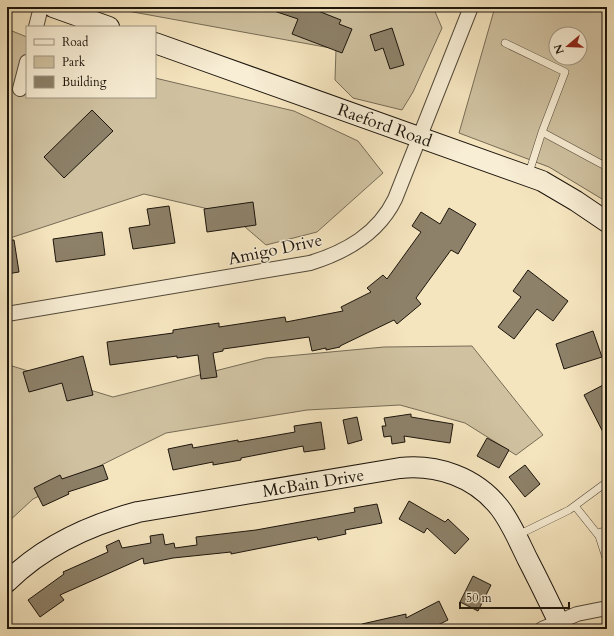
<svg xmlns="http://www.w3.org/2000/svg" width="614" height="636" font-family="Cardo,serif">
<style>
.green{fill:#d0c2a1;stroke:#766c56;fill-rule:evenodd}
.building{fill:#8d8169;stroke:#1c150c}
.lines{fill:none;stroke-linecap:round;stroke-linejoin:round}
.lane-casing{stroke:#524939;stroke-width:8}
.street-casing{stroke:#524939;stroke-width:16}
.secondary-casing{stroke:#1c150c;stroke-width:22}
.lane{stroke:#f8eed5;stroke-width:7}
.street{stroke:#f8eed5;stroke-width:14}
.secondary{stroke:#f8eed5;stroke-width:20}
.labels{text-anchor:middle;stroke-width:3;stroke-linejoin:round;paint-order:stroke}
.street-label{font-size:17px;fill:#1c150c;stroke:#f8eed5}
</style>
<rect width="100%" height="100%" fill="#f5e5bf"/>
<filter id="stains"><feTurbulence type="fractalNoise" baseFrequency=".005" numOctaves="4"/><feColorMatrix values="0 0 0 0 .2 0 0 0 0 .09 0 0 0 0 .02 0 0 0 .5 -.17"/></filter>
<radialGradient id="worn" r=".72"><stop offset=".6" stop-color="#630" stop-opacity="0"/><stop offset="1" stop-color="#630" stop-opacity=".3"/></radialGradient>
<path class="green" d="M 115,7 L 433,7 L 442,28 L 413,92 L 402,110 L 353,98 L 335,80 L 336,49 L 133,12 Z
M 495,7 L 607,7 L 607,202 L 549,167 L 459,133 ZM 556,34 L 580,34 L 580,58 L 556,58 Z
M 7,29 L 27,37 L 27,97 L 155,97 L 155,78 L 294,111 L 358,141 L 383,173 L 317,232 L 266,245 L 230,214 L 144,194 L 7,239 Z
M 472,346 L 543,435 L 516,455 L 465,423 L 400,405 L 307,410 L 166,433 L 33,499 L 7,523 L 7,358 L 12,366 L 113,397 L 266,358 L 384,347 Z"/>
<path class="building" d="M 268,7 L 308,7 L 341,20 L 339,24 L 352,29 L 342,53 L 292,34 L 298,19 L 268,9 Z
M 392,28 L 404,65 L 390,69 L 383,48 L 375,51 L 370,35 Z
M 92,110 L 113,131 L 64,178 L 44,157 Z
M 253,202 L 256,225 L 207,232 L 204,209 Z
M 169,206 L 175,243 L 133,249 L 129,228 L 150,225 L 147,209 Z
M 449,208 L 476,224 L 458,254 L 451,250 L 416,298 L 421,304 L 397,324 L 394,320 L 340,346 L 340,347 L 326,350 L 326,348 L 312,351 L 309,337 L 223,349 L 223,351 L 213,353 L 217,377 L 201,379 L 198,355 L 177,358 L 177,356 L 110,365 L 107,342 L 173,333 L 173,330 L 219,323 L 219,327 L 285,317 L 286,322 L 343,311 L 341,307 L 371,292 L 367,288 L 383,275 L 387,279 L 421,232 L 412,226 L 421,212 L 440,224 Z
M 102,232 L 105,255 L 56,262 L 53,239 Z
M 7,240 L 14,240 L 19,272 L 7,274 Z
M 528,270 L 568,301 L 553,321 L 537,309 L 514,339 L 498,327 L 521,297 L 513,291 Z
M 593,331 L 602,357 L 564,369 L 556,344 Z
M 83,356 L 93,395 L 67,401 L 62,383 L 29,392 L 23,372 Z
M 607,383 L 607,440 L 584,395 Z
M 411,414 L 411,417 L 453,424 L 450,443 L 404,436 L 405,442 L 392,444 L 391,436 L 384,437 L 382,426 L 386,426 L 384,418 Z
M 357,417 L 362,440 L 348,444 L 343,420 Z
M 321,422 L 325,449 L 304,452 L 303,446 L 241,458 L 241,460 L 213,465 L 213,462 L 173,470 L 168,449 L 192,444 L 193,448 L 238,440 L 238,442 L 295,432 L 294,426 Z
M 487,438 L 509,450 L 499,468 L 477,456 Z
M 103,465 L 108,479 L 68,492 L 69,494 L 43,506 L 34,488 L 60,475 L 62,479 Z
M 525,465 L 540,484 L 525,497 L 509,477 Z
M 409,501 L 445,522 L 448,519 L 469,539 L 455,554 L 427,528 L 424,533 L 399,519 Z
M 377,504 L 382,523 L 345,530 L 346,534 L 318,540 L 317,537 L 231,554 L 231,552 L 173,558 L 144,564 L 143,558 L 60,595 L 64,600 L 40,617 L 28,600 L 64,574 L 63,572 L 108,552 L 106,546 L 119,540 L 122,548 L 151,543 L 150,536 L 163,534 L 165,545 L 174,543 L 175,548 L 197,545 L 196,537 L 256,530 L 355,512 L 354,508 Z
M 473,576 L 491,585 L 478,611 L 460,602 Z
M 439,601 L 448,620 L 438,625 L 440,629 L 362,629 L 362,624 L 406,614 L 406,618 Z"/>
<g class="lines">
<defs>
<path id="lane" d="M 505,43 L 565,72 L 542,132
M 528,176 L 542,132 L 607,167
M 575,506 L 599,536 L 607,561
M 598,533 L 607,530
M 518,535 L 569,510 L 607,482"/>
<path id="street" d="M 36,27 L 41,7
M 20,89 L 27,62
M 7,314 L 310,263 C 346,252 378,234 395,199 L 471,7
M 542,629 L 577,614 L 607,608"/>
<g id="secondary">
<path d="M 53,7 L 109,27"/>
<path id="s1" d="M 155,43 L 542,181 L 576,201 L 607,222"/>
<path id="s2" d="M 7,582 C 43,546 89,525 138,512 L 400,468 C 437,464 475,477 499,507 C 511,522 519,542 528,560 C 540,583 551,606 562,629"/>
</g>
</defs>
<use href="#lane" class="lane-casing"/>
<use href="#street" class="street-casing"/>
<use href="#secondary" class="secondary-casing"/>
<use href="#lane" class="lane"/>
<use href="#street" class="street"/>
<use href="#secondary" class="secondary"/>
</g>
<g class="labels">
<g class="street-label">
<text dy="6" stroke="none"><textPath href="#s1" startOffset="244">Raeford Road</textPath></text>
<text transform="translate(275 249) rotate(-12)" y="6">Amigo Drive</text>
<text dy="6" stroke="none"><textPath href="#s2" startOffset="328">McBain Drive</textPath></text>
</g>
</g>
<rect width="614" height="636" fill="none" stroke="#f5e5bf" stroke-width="24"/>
<rect x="8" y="8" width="598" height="620" fill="none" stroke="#1c150c" stroke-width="2"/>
<rect x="12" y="12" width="590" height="612" fill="none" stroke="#1c150c"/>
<rect x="26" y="26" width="130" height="72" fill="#f8eed5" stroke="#a09785"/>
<rect x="34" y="39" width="20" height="6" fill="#f8eed5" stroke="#a09785"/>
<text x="62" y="46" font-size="12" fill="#1c150c">Road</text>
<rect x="34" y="56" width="20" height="12" fill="#d0c2a1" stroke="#a09785"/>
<text x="62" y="66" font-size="12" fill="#1c150c">Park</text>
<rect x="34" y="76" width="20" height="12" fill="#8d8169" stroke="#a09785"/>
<text x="62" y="86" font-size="12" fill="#1c150c">Building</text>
<g transform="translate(568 46) rotate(251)"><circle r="19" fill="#f8eed5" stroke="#a09785"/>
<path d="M0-3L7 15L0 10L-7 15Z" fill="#8f2418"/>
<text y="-6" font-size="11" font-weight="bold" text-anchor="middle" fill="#1c150c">N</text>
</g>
<path d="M460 602v6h109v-6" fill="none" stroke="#1c150c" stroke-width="2"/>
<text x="466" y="602" font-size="12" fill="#1c150c" stroke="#f8eed5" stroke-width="3" paint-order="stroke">50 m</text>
<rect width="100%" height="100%" filter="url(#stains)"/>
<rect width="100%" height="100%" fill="url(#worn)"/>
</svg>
